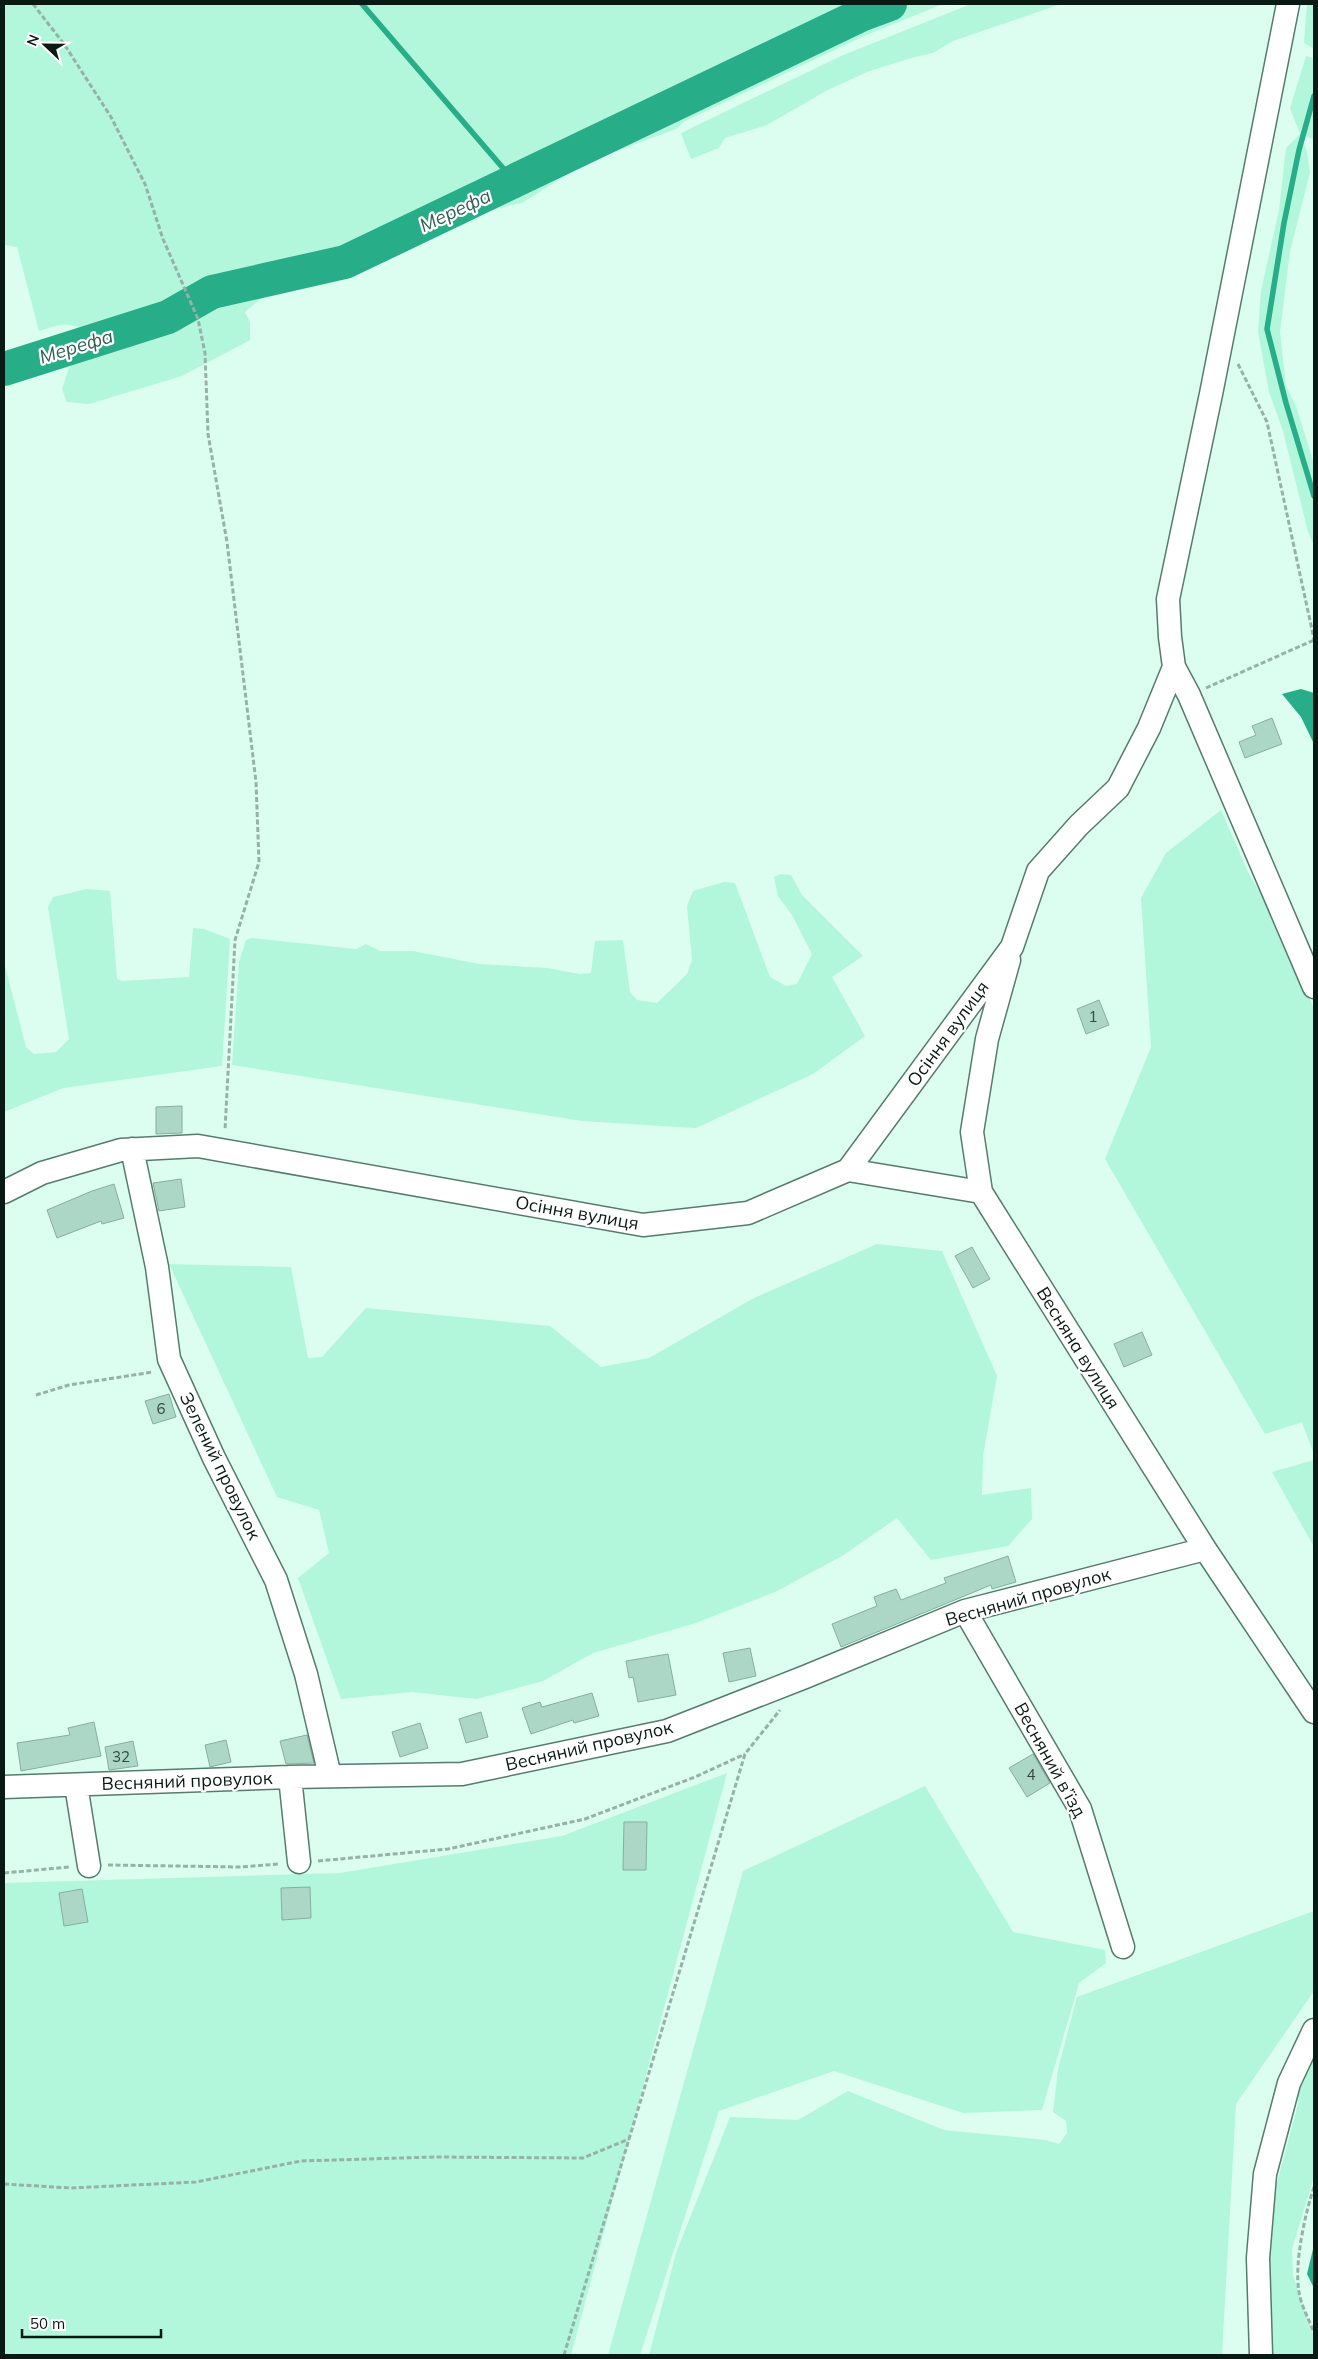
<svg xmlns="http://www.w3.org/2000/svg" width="1318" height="2359" font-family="Mulish,sans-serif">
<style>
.green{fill:#b2f6dc}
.water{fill:#27ad88}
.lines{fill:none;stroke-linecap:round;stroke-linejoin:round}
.stream{stroke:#27ad88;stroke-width:5.5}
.river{stroke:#27ad88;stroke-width:34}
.building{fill:#acd7c6;stroke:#86af9f}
.minor-casing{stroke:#557c6e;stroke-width:25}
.path{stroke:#96b2a7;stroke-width:3;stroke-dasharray:5 2.5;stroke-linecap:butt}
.minor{stroke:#fff;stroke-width:22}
.labels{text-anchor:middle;stroke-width:4.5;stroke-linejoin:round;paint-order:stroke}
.number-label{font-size:15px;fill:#324840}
.street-label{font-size:18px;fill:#091913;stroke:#fff}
.water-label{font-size:19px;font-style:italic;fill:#2f6150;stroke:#fff}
</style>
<rect width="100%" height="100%" fill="#dcfef0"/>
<path class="green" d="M 4,4 L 943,4 L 864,36 L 685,121 L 676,129 L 587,162 L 522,203 L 490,210 L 461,226 L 398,242 L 382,257 L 277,285 L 245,312 L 250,322 L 250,340 L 182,376 L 89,404 L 67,402 L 62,389 L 69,368 L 90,344 L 89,332 C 71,321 58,324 39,331 L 17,247 L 4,245 Z
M 971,4 L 1061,4 L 953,41 L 933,53 L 911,58 L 867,72 L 826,91 L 767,125 L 725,138 L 719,148 L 691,159 L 681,133 L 841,56 Z
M 1307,4 L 1314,4 L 1314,49 L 1304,43 Z
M 1306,56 L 1314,58 L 1314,140 L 1301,134 L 1307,152 L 1310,173 L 1290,251 L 1280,332 L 1286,386 L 1296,406 L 1314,464 L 1314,546 L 1308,532 L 1283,431 L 1269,392 L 1258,332 L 1261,291 L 1279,210 L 1286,148 L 1300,134 L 1290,108 Z
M 1221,810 L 1248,872 L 1279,926 L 1314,1009 L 1314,1455 L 1302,1422 L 1265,1434 L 1105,1159 L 1151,1047 L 1141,898 L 1166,853 Z
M 781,874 L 791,875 L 802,895 L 863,956 L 832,977 L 865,1036 L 813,1074 L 696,1128 L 582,1121 L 232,1065 L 239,962 L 246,940 L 251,938 L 356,949 L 366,944 L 380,951 L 413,951 L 479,964 L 547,968 L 580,974 L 591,973 L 595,941 L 623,940 L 630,992 L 637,1000 L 657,1003 L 687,974 L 692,960 L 687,906 L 693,891 L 724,882 L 735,883 L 770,977 L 786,986 L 797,984 L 812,954 L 792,915 L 778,896 L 774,877 Z
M 87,889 L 110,891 L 117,979 L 122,981 L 189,977 L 193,928 L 204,929 L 230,939 L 222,1066 L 63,1088 L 4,1112 L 4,962 L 26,1047 L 34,1054 L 56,1052 L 69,1039 L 48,907 L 53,897 Z
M 877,1244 L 942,1251 L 997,1376 L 983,1456 L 982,1495 L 1031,1488 L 1032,1519 L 1008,1546 L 931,1560 L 897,1518 L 842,1556 L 775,1592 L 696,1623 L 593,1653 L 543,1681 L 477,1699 L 412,1692 L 341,1699 L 298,1578 L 329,1553 L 319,1510 L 277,1497 L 169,1264 L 291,1267 L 308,1358 L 322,1357 L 366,1308 L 550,1326 L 601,1367 L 649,1358 L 754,1298 Z
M 1314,1460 L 1314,1547 L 1272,1472 Z
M 727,1773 L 571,2355 L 4,2355 L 4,1883 L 340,1873 L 562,1836 Z
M 925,1786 L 1013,1932 L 1105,1950 L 1106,1963 L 1079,1983 L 1042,2110 L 963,2113 L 834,2071 L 719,2111 L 640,2355 L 608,2355 L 743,1871 Z
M 1314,1911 L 1314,1991 L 1236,2104 L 1222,2355 L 649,2355 L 676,2253 L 730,2117 L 798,2120 L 848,2091 L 944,2130 L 1046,2140 L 1059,2144 L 1067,2133 L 1066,2121 L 1053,2112 L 1058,2069 L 1077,1997 Z
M 1314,2052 L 1314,2177 L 1292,2249 L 1293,2275 L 1314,2337 L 1314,2355 L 1269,2355 L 1267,2293 L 1270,2209 L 1298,2104 L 1299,2086 Z"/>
<path class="water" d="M 1301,689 L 1314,693 L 1314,744 L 1301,717 L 1282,694 Z
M 1314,2245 L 1314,2288 L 1307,2274 Z"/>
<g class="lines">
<path class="stream" d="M 362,4 L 514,181
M 1314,96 L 1299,150 L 1284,223 L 1267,329 L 1286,403 L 1314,496"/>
<path class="river" d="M 4,369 L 168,317 L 212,292 L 345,262 L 863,14 L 890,4"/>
</g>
<path class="building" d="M 1272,718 L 1282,744 L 1245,758 L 1239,742 L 1256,735 L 1252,726 Z
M 1099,1000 L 1109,1025 L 1086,1034 L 1077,1009 Z
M 182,1106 L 182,1133 L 156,1134 L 156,1107 Z
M 181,1179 L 185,1207 L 159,1211 L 153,1183 Z
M 114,1184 L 124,1218 L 102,1224 L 101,1221 L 57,1238 L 47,1210 L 92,1191 Z
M 972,1247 L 990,1279 L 973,1288 L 955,1256 Z
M 1142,1332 L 1152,1355 L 1124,1367 L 1114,1344 Z
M 169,1394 L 176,1417 L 153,1424 L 145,1401 Z
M 1008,1556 L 1016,1582 L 992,1589 L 991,1585 L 841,1647 L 832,1624 L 877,1606 L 874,1597 L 896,1589 L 901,1600 L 946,1583 L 944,1578 Z
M 750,1648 L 756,1676 L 729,1682 L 723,1653 Z
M 668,1654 L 676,1695 L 638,1702 L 633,1677 L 629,1678 L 626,1661 Z
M 592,1693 L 599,1716 L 574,1723 L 573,1720 L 531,1734 L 522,1708 L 540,1702 L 542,1707 Z
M 481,1712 L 488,1737 L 466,1743 L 459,1719 Z
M 94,1722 L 101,1756 L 21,1771 L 17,1743 L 70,1735 L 68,1728 Z
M 420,1723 L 428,1748 L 400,1757 L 392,1732 Z
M 307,1735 L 314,1763 L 286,1764 L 280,1741 Z
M 226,1740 L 231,1762 L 210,1767 L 205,1745 Z
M 133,1741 L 138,1766 L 109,1770 L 105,1747 Z
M 1033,1754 L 1050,1783 L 1027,1797 L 1009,1768 Z
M 624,1822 L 647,1822 L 646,1870 L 623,1870 Z
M 310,1887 L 311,1918 L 282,1920 L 281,1888 Z
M 82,1889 L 88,1922 L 64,1926 L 59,1893 Z"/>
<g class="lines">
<defs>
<path id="minor" d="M 1288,4 L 1211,394 L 1168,599 L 1170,637 L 1174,667 L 1189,695 L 1314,987
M 1009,960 L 987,1039 L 972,1132 L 981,1192 L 1205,1549 L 1314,1712
M 132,1149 L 157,1267 L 169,1359 L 214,1458 L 276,1580 L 306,1674 L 330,1776
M 848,1170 L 981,1192
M 4,1192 L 42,1173 L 121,1150 L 198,1146 L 643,1225 L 748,1213 L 848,1170 L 1012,947 L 1038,871 L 1079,825 L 1118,788 L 1149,728 L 1174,667
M 965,1611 L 1080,1809 L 1123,1947
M 290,1777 L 299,1862
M 76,1785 L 89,1866
M 4,1787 L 290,1777 L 462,1774 L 667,1731 L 805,1677 L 965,1611 L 1205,1549
M 1261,2355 L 1258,2258 L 1265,2174 L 1289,2083 L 1314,2030"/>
</defs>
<use href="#minor" class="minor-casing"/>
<path class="path" d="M 33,4 L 64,44 L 111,117 L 145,184 L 163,239 L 198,319 L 205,353 L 208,434 L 227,542 L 256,782 L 259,862 L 235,940 L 225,1130
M 1238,364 L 1267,422 L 1314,639
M 1206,688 L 1314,640
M 36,1395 L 69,1385 L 153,1372
M 318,1861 L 448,1849 L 585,1819 L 695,1777 L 745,1754
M 108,1865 L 240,1867 L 279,1864
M 4,1873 L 69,1867
M 4,2184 L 71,2188 L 196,2182 L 301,2161 L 434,2157 L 583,2158 L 629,2139
M 1314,2187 C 1305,2214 1294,2263 1299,2292 C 1301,2305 1309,2320 1314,2332
M 564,2355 L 745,1754 L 780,1710"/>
<use href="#minor" class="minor"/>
</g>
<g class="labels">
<g class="number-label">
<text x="1093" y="1022">1</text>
<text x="161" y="1414">6</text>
<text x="121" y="1762">32</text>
<text x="1031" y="1780">4</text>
</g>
<g class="street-label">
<text transform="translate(948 1034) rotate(-54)" y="6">Осіння вулиця</text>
<text transform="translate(577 1213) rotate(10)" y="6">Осіння вулиця</text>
<text transform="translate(1078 1348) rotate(58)" y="6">Весняна вулиця</text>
<text transform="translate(220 1466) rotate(64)" y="6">Зелений провулок</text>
<text transform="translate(1028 1597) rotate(-16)" y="6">Весняний провулок</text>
<text transform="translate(589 1746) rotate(-13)" y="6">Весняний провулок</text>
<text transform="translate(1050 1760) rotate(61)" y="6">Весняний в’їзд</text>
<text transform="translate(187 1781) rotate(-2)" y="6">Весняний провулок</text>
</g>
<g class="water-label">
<text transform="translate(455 210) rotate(-25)" y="7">Мерефа</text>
<text transform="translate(76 346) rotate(-17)" y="7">Мерефа</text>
</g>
</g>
<rect width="1318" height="2359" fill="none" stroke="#091913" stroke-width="10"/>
<g transform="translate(45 45) rotate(292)" stroke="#ffffff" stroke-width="4" paint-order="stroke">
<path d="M0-4L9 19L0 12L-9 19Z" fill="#091913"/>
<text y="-8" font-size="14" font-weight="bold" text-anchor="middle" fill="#091913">N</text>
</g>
<path d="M22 2329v8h139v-8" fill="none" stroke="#091913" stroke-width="2.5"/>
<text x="30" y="2329" font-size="15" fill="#091913" stroke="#ffffff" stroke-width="4" paint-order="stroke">50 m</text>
</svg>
